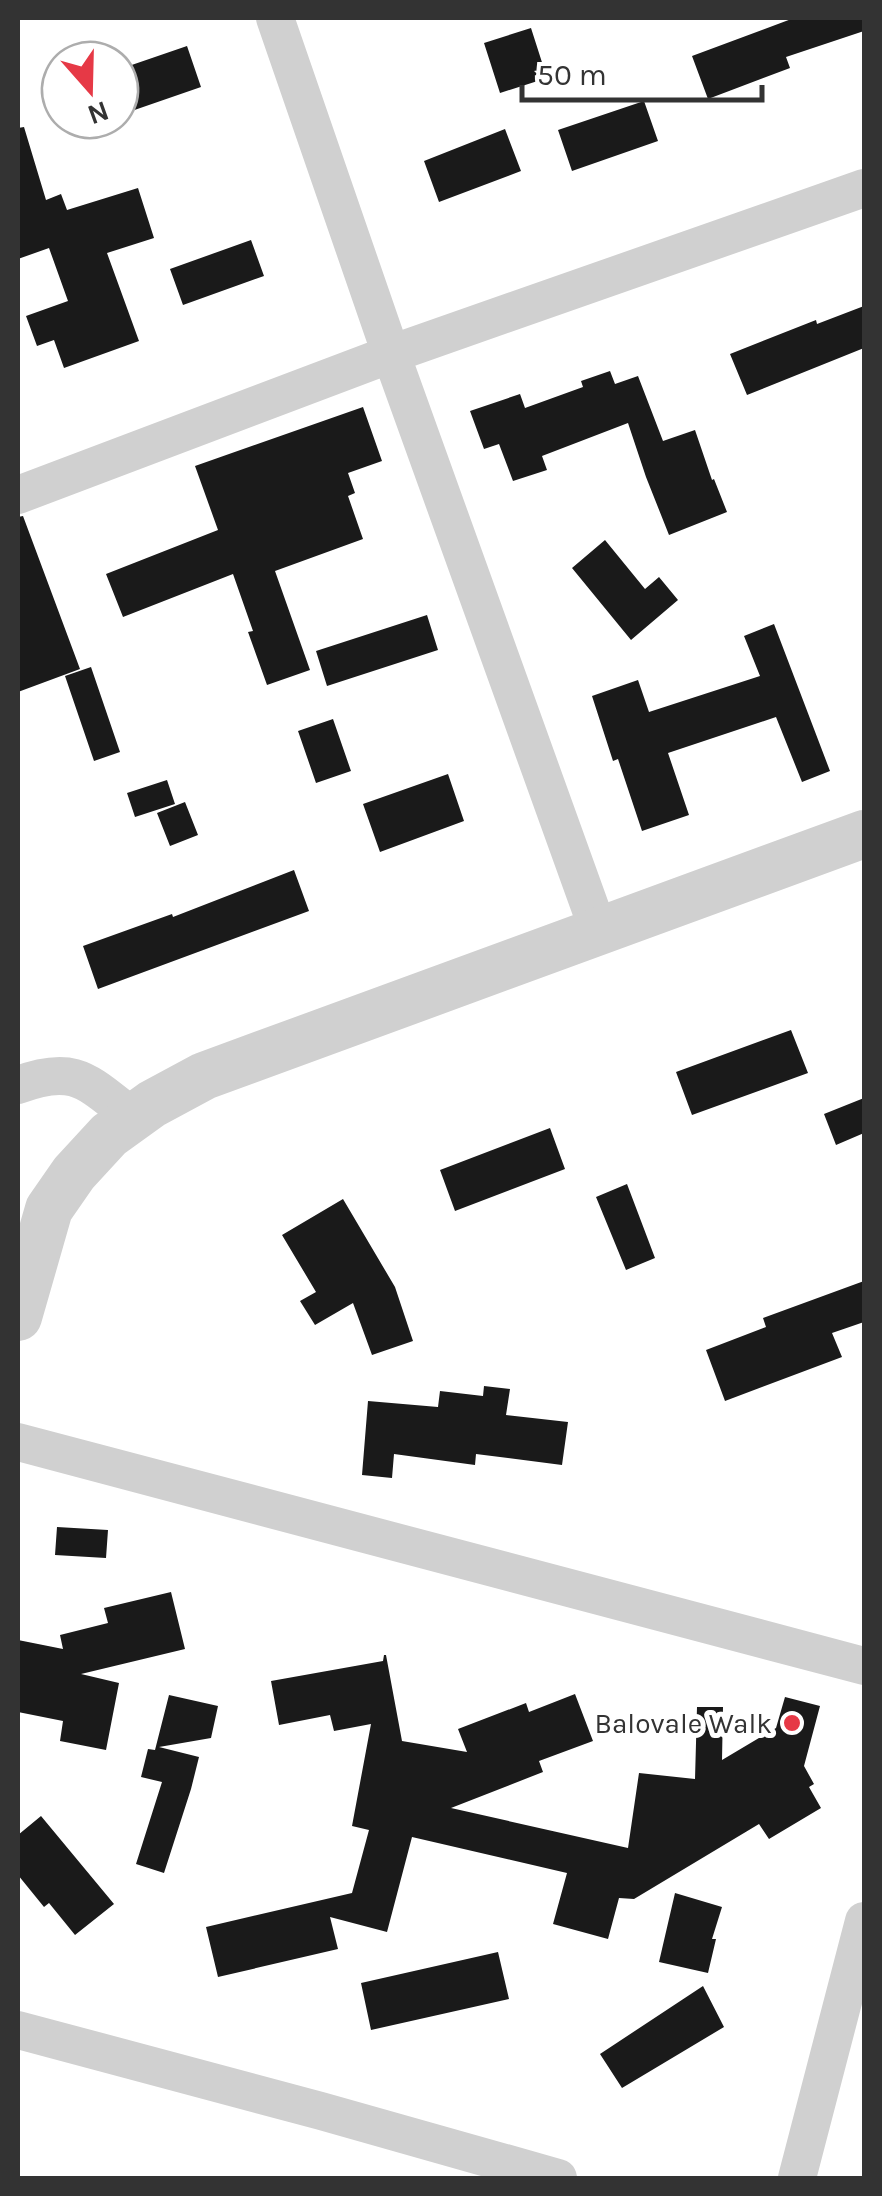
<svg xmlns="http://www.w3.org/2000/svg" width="882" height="2196" font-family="Karla,sans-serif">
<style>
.building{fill:#1a1a1a}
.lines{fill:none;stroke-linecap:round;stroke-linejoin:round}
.minor{stroke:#d0d0d0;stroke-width:38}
.tertiary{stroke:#d0d0d0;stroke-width:48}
.poi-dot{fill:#e63946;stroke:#fff;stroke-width:4}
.labels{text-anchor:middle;stroke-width:10;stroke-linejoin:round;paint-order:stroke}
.poi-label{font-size:28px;fill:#333;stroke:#fff;text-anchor:end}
</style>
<rect width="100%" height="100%" fill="#fff"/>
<path class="building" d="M 794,18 L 864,18 L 864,31 L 786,57 L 790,68 L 708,99 L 692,56 Z
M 531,28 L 547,78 L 500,93 L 484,43 Z
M 187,46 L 201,87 L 120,115 L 120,69 Z
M 644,101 L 658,141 L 572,171 L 558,130 Z
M 24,127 L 46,200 L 61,194 L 67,210 L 138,188 L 154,238 L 107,253 L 139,341 L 64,368 L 54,340 L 37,346 L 26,316 L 68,301 L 49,248 L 18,259 L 18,128 Z
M 505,129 L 521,171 L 439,202 L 424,161 Z
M 251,240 L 264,276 L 183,305 L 170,269 Z
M 864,306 L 864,348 L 747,395 L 730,354 L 816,320 L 817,324 Z
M 610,371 L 615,384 L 638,376 L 663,441 L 695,430 L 712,480 L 714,479 L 727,512 L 669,535 L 646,477 L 628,423 L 542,456 L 547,470 L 513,481 L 499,444 L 484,449 L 470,411 L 520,394 L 525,408 L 583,387 L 581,381 Z
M 363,407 L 382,461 L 348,473 L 355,493 L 348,496 L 363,539 L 275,571 L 310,670 L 267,685 L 248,632 L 253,631 L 233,574 L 123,617 L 106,574 L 218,530 L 195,466 Z
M 23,516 L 80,669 L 18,692 L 18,517 Z
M 605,540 L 645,589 L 659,577 L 678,600 L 631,640 L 572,568 Z
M 427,615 L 438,650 L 327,686 L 316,651 Z
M 774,624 L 830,771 L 802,782 L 776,717 L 668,753 L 689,815 L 642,831 L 618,759 L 613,761 L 592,696 L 638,680 L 649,712 L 760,676 L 744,636 Z
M 91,667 L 120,752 L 94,761 L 65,676 Z
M 333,719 L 351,771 L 316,783 L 298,731 Z
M 448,774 L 464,821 L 380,852 L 363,804 Z
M 167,780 L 175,804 L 135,817 L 127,793 Z
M 185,802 L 198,835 L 170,846 L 157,813 Z
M 294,870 L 309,911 L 98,989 L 83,946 L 172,914 L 173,917 Z
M 791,1030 L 808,1073 L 692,1115 L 676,1072 Z
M 864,1098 L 864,1133 L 836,1145 L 824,1114 Z
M 550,1128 L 565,1169 L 455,1211 L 440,1170 Z
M 627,1184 L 655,1258 L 626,1270 L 596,1197 Z
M 343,1199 L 395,1287 L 413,1341 L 372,1355 L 353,1303 L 315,1325 L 300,1301 L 316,1292 L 282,1235 Z
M 864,1281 L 864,1322 L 832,1333 L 842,1357 L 725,1401 L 706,1350 L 766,1327 L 763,1318 Z
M 484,1386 L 510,1389 L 506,1415 L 568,1422 L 562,1465 L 476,1454 L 475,1465 L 394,1454 L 392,1478 L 362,1475 L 368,1401 L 438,1407 L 440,1391 L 483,1396 Z
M 57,1527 L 108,1530 L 106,1558 L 55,1555 Z
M 171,1592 L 185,1649 L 81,1674 L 119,1683 L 106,1750 L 60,1741 L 63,1721 L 18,1712 L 18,1640 L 63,1649 L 60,1635 L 108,1623 L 104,1608 Z
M 384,1655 L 386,1655 L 402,1741 L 467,1752 L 458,1729 L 526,1703 L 529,1712 L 575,1694 L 593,1741 L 539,1761 L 543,1772 L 451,1808 L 628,1848 L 639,1773 L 695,1779 L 697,1707 L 723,1707 L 722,1760 L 776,1728 L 785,1697 L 820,1706 L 804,1766 L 814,1784 L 809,1787 L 821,1808 L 769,1839 L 759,1824 L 634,1899 L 619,1898 L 608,1939 L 553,1924 L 567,1873 L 412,1837 L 387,1932 L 330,1917 L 338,1949 L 218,1977 L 206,1927 L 352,1893 L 369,1830 L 352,1826 L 371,1724 L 334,1731 L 330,1715 L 279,1725 L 271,1681 L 383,1661 Z
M 169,1695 L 218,1706 L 211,1738 L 159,1747 L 199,1757 L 191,1789 L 164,1873 L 136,1864 L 162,1782 L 141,1777 L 148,1749 L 155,1750 Z
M 41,1816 L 114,1904 L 75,1935 L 49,1903 L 44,1907 L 18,1875 L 18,1835 Z
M 675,1893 L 722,1907 L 712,1939 L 716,1939 L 708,1973 L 659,1962 Z
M 498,1952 L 509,1999 L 371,2030 L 361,1983 Z
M 703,1986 L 724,2027 L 622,2088 L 600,2054 Z"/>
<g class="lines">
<path class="minor" d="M 275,18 L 391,354 L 599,932
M 18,495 L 391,354 L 864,188
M 18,1085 C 76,1063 88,1083 133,1117
M 18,1442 L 864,1666
M 18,2030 L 321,2111 L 558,2178
M 797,2178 L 864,1921"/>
<path class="tertiary" d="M 18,1317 L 49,1209 L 74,1173 L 109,1135 L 152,1104 L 204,1076 L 864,834"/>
</g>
<circle class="poi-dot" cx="792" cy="1723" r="10"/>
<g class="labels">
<g class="poi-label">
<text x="772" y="1733">Balovale Walk</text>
</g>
</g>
<rect width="882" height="2196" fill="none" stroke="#333333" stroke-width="40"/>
<g transform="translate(90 90) rotate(160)"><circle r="48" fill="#ffffff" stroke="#adadad" stroke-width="2.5"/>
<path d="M0-8L18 38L0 25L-18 38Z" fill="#e63946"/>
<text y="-15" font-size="28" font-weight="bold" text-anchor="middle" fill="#333333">N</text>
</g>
<path d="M522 85v15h240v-15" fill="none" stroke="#333333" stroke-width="5"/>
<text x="537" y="85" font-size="30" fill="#333333" stroke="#ffffff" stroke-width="8" paint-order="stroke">50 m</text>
</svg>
